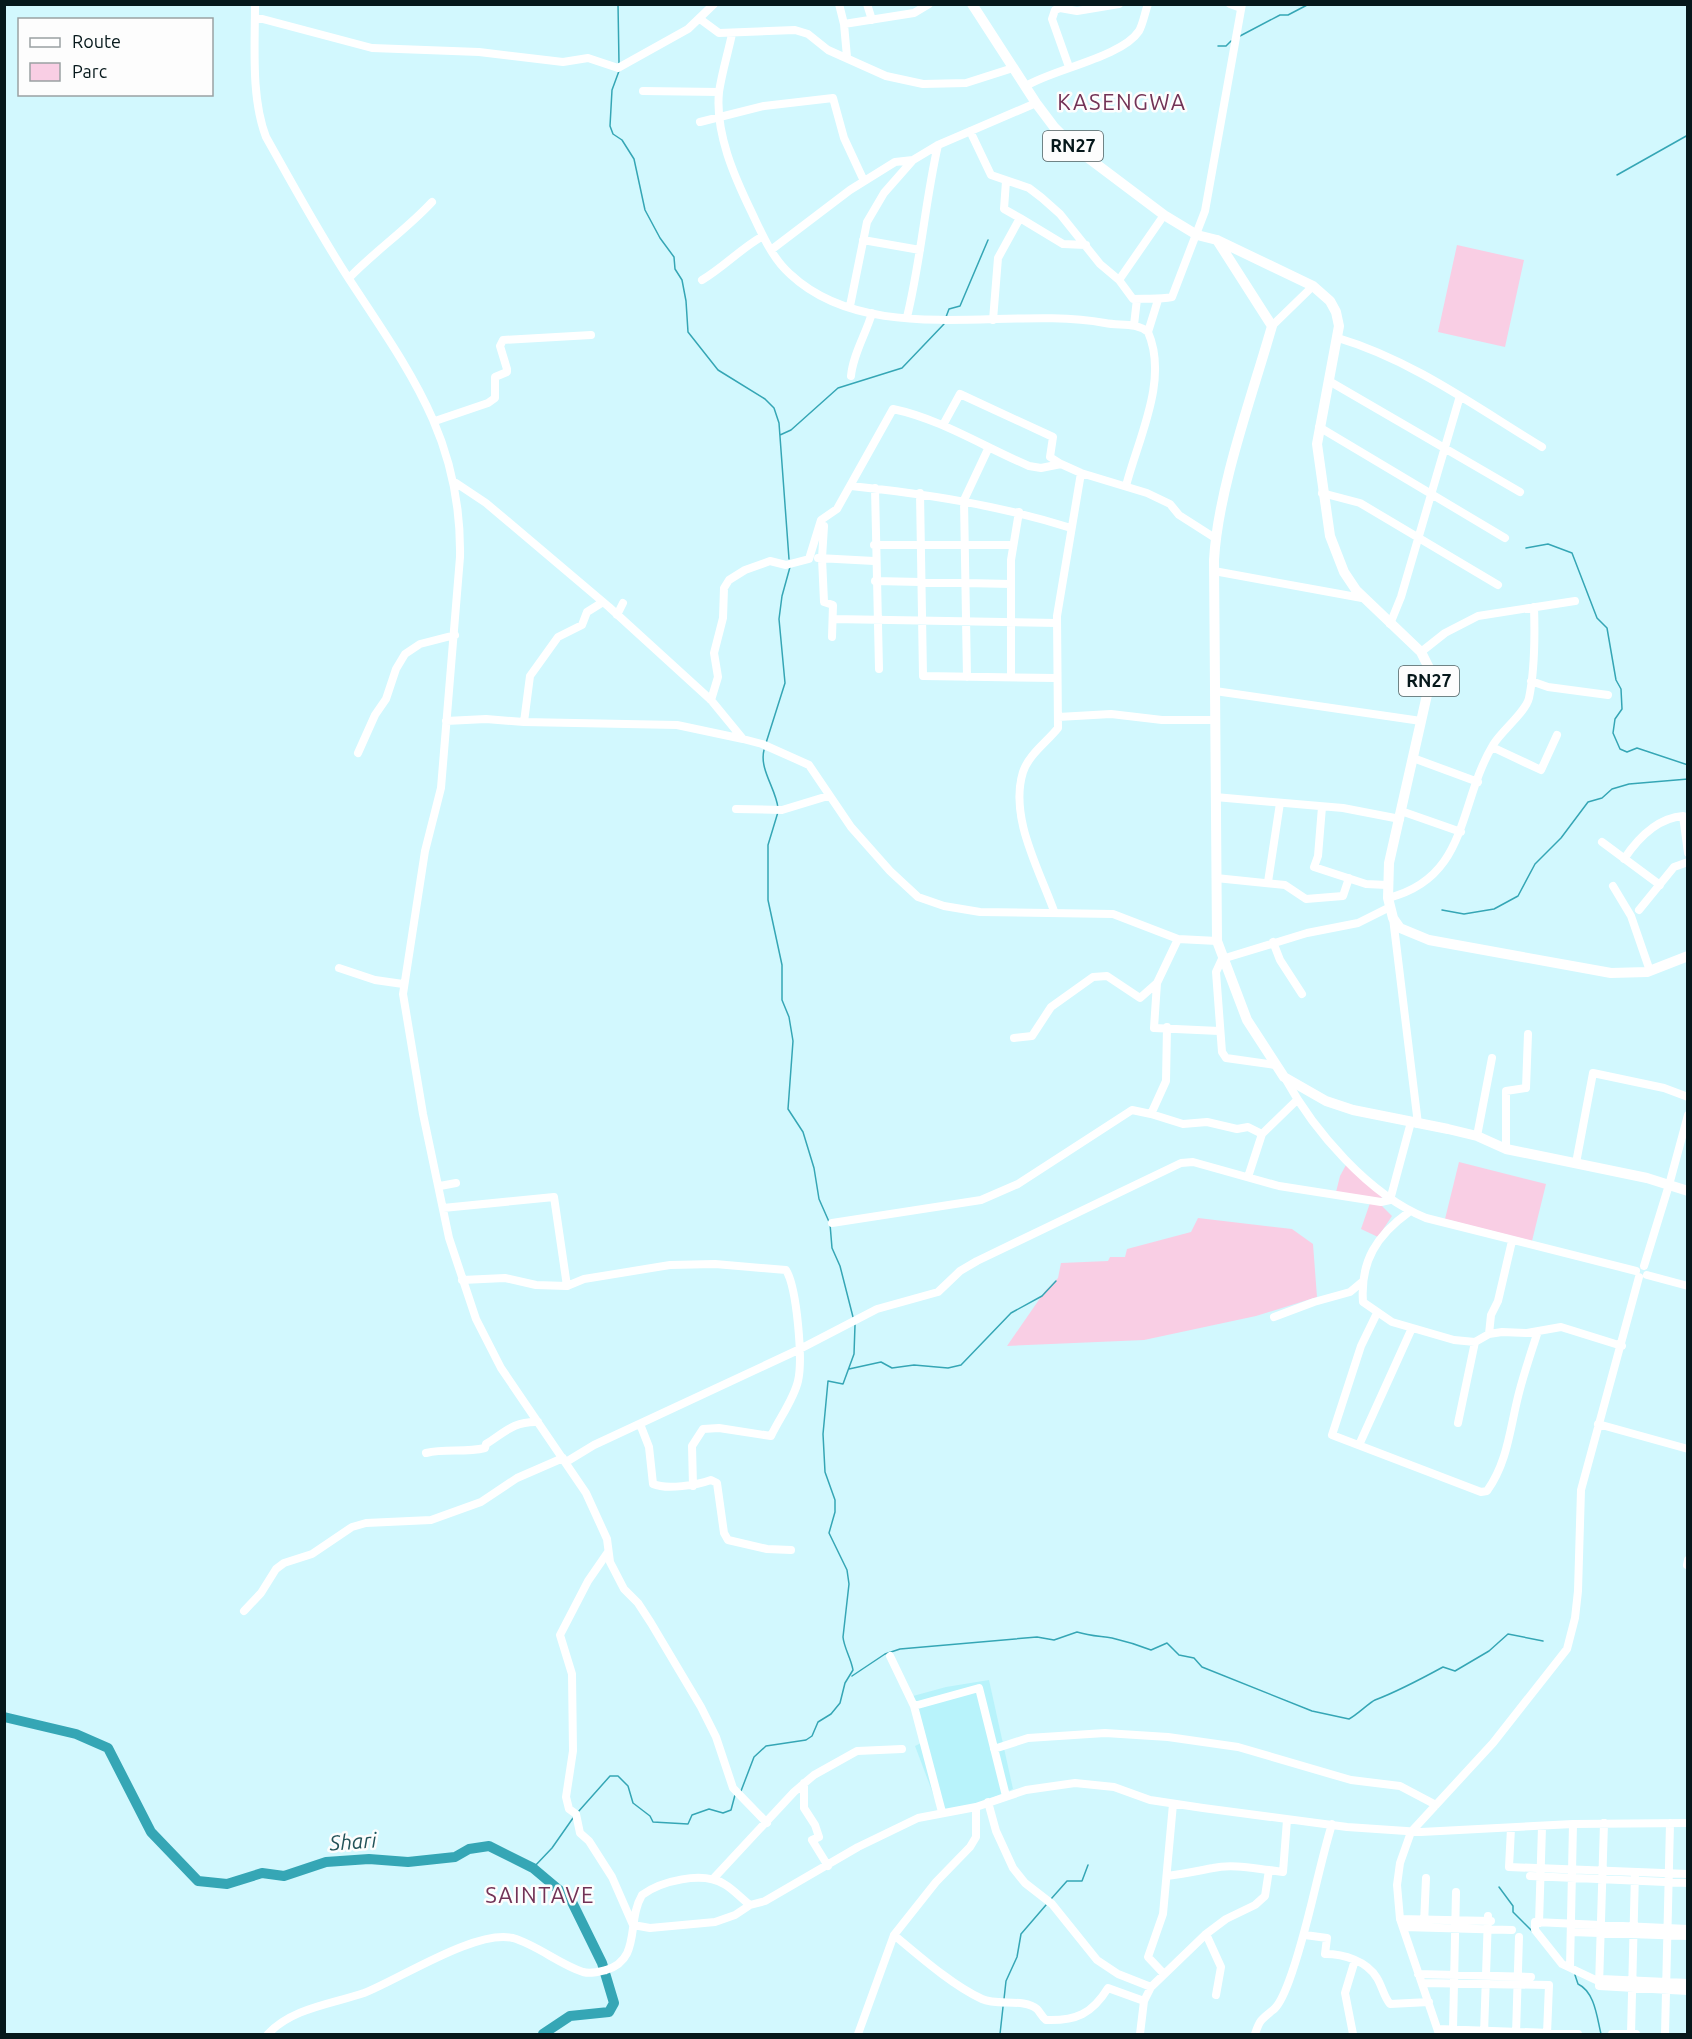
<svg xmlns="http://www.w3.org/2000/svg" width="1692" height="2039" font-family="Ubuntu,sans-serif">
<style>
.built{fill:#b8f3fb}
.green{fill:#f9cee4}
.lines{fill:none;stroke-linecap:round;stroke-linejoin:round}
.stream{stroke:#35a6b5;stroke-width:1.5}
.river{stroke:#35a6b5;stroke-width:10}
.minor{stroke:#fff;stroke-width:8}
.major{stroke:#fff;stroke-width:10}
.labels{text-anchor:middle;stroke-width:5;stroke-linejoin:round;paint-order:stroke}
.shield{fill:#fdfdfd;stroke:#505d5f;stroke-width:1.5}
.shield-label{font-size:18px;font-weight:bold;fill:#06181b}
.water-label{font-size:21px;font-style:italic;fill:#235359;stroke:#fdfdfd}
.quarter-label{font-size:22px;letter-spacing:1.5px;fill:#723357;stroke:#fdfdfd}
</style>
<rect width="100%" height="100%" fill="#d2f8fe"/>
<path class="built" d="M 989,1680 L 1013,1789 L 971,1807 L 940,1812 L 915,1746 L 921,1743 L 913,1696 L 946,1687 Z"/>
<path class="green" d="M 1457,245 L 1524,260 L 1505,347 L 1438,332 Z
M 1459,1162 L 1546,1184 L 1532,1241 L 1445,1219 Z
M 1346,1165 L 1382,1196 L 1381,1200 L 1336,1192 L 1340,1176 Z
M 1370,1203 L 1380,1204 L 1392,1216 L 1378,1237 L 1361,1229 Z
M 1198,1218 L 1292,1229 L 1313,1244 L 1317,1297 L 1256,1316 L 1144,1340 L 1007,1346 L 1045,1291 L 1058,1278 L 1061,1263 L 1108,1261 L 1110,1257 L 1125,1257 L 1127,1249 L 1191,1232 Z"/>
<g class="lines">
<path class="stream" d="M 618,4 L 619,63
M 1240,36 L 1280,15 L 1288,15 L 1309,4
M 1218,46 L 1226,46 L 1231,41
M 619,71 L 612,90 L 610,126 L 613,134 L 622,140 L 634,159 L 645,210 L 660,238 L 674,257 L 675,269 L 682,280 L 686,301 L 688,332 L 718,370 L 765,399 L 774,408 L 779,423 L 789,559
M 1617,175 L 1688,135
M 946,317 L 949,309 L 960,306 L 988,240
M 780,435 L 791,430 L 838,388 L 902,368 L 944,324
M 1526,548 L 1548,544 L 1572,553 L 1597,618 L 1607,628 L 1616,680 L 1621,689 L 1622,709 L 1615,719 L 1613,733 L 1620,749 L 1627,752 L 1637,748 L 1688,765
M 766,743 L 785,683 L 779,619 L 782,596 L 790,567
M 764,750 C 759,769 776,789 778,808
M 778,812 L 768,845 L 768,900 L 782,965 L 782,1000 L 789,1017 L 793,1041 L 788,1109 L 803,1132 L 814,1168 L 819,1199 L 830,1224 L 832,1248 L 840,1266 L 853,1317
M 1442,910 L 1464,914 L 1494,909 L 1518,896 L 1535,864 L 1561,838 L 1588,802 L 1602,798 L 1612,789 L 1629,784 L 1688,779
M 849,1369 L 881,1362 L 892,1368 L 914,1365 L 948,1368 L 961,1365 L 1011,1313 L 1042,1296 L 1056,1281
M 852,1676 L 885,1654 L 900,1649 L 1037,1637 L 1054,1640 L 1077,1632 C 1090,1636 1099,1636 1112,1638 C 1125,1641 1138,1645 1151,1650 L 1167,1643 L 1179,1655 L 1194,1658 L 1202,1667 L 1312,1711 L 1349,1719 C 1357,1715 1370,1702 1375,1700 C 1399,1691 1421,1679 1443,1667 L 1455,1671 L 1489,1651 L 1508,1634 L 1543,1641
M 741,1791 L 754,1757 L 766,1746 L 806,1740 L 812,1736 L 818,1722 L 831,1714 L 840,1703 L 845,1683 L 853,1670 C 851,1658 844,1648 843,1637 L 849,1584 L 847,1570 L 829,1533 L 835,1512 L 835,1500 L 825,1472 L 823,1434 L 828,1381 L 843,1384 L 854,1354 L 855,1325
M 578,1812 L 610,1776 L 618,1776 L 628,1786 L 633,1803 L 650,1816 L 653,1822 L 688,1824 L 692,1815 L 709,1809 L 723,1813 L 731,1810 L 735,1795
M 533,1868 L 552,1848 L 573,1818
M 1499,1887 L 1513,1906 L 1513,1912 L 1532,1931
M 1051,1899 L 1067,1881 L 1082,1881 L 1088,1865
M 1575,1975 L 1578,1984 C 1595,1992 1597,2018 1601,2034
M 1004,1999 L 1006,1981 L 1017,1957 L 1021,1934 L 1046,1905
M 1000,2034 L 1003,2007"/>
<path class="river" d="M 4,1717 L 76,1734 L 108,1748 L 151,1832 L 198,1881 L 227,1884 L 262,1873 L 284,1876 L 326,1862 L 369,1859 L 408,1862 L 455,1857 L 469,1849 L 489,1846 L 533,1868 L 571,1900 L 602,1963 L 614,2003 L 609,2012 L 570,2016 L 543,2034"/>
<path class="minor" d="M 255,4 C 255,47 251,98 266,137 C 293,185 319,233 349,279 C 410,372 462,440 460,557 L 441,788 L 425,851 L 403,994 L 423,1114 L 449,1238 L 476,1319 L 501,1368 L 586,1493 L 607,1539 L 610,1562 L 624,1589 L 638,1603 L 651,1623 L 701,1707 L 716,1737 L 733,1788 L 767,1823
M 839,4 L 844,24 L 847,57
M 867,4 L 872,20
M 1230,4 L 1241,8
M 1060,8 L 1055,10 L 1052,19 L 1069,67
M 1060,8 L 1077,11 L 1119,4
M 255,17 L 372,48 L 479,52 L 563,62 L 588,58 L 618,68 L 688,29 L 714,4
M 700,19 L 719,33 L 795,30 L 808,34 L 828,50 L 886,76 L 923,84 L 966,83 L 1013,68
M 844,24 L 914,13 L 929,4
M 732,34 C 728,53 722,72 719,92 C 715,133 734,176 752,213 C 762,234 772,258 790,274 C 870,349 1008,305 1105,323 C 1120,326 1136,322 1148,332 C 1169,380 1138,439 1126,486
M 1026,86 C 1054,69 1122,57 1139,31 C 1143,24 1145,12 1148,4
M 643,91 L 719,92
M 700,122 L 764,106 L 833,98 L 844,138 L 864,181
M 970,131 L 991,175 L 1029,188 L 1042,198 L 1060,214 L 1100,264 L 1119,280 L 1133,299 C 1146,298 1158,300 1172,297 L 1205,211 L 1242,4
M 1020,218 L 1063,244 L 1086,245
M 863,240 L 920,250
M 771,250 L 850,190 L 895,162 L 913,160 L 938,145 L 1036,103
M 349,278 C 375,251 406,230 432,202
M 702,280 C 724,267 740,249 763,236
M 1119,280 L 1164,215
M 850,306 L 867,222 L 884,193 L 913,160
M 907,317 C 921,260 925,202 938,145
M 993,320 L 998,258 L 1020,218 L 1004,209 L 1006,181
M 1134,325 L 1137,299
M 1272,326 L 1313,286
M 1148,332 L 1158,300
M 1338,338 C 1412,360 1476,407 1542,447
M 851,376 C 853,354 866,334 872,313
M 1329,381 L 1520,492
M 435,421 L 488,403 L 495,398 L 495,377 L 507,372 L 507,369 L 500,346 L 503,340 L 591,335
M 943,425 L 960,394 L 1053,437 L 1050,457 L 1061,464
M 1319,427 L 1505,538
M 456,483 L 486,503 L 609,607 L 711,700 L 743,739 L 762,744 L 809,765 L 851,827 L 890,871 L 918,897 L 944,906 L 980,912 L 1113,914 L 1178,939 L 1217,941
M 851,486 C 927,494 998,505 1071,528
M 875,488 L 879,669
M 920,493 L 923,676 L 1056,678
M 1322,493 L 1360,503 L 1498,585
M 824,526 L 822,558 L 824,602 L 833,605 L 832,637
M 874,545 L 1012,545
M 818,558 L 874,561
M 1214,571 L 1362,598
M 875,581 L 1011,584
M 617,615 L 623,603
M 833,619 L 1057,623
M 1390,624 L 1401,597 L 1460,396
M 1421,652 L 1445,633 L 1478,616 L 1575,601
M 967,677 L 964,500 L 988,449
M 1011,677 L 1011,560 L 1019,512
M 1531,681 L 1548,687 L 1608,695
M 1215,691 L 1421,721
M 711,700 L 718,677 L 714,653 L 723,618 L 724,588 L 729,580 L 745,570 L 770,561 L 786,565 L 809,559 L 821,520 L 837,509 L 893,409 C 941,419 984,447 1029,466 L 1041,468 L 1061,464 L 1081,473 L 1147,493 L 1170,504 L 1179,515 L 1215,538
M 1058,717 L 1111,714 L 1162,720 L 1215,720
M 446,721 L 486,719 L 524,722 L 677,725 L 743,739
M 524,722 L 530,676 L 558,637 L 582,625 L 587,612 L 603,602
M 1492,747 L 1541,770 L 1557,735
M 358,753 L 375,715 L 386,699 L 396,669 L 405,654 L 420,644 L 455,635
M 1413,758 L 1478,782
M 1215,797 L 1343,808 L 1400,819
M 1322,807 L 1318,856 L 1314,867 L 1366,884 L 1387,885
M 736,809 L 782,810 L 828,796
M 1401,811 L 1461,832
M 1602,842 L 1660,885
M 1624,859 C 1638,838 1657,818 1683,816 L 1688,853
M 1216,878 L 1285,885 L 1306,899 L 1343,896 L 1349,878
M 1268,882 L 1280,803
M 1613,886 L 1631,916 L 1650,971
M 1388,898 C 1469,878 1458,803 1493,745 C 1501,731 1526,712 1529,698 C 1535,669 1535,637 1534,607
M 1639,910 L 1674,867 L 1688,862
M 1054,911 C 1039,869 1009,817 1023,772 C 1029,754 1047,742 1058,728 L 1057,616 L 1081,473
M 1393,918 L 1418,1124
M 1273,942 L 1280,960 L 1302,994
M 339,968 L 375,980 L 403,984
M 1157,983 L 1154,1028 L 1219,1031
M 1167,1027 L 1166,1081 L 1151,1114 L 1183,1124 L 1207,1122 L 1237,1129 L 1248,1127 L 1262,1134
M 1014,1038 L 1032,1036 L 1051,1007 L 1093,977 L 1107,976 L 1140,998 L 1157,983 L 1178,939
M 1275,1065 L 1226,1058 L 1222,1052 L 1216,972 L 1222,959 L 1307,933 L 1358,923 L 1390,907
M 1285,1078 C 1314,1131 1369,1195 1426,1218 L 1636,1271
M 1477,1136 L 1492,1058
M 1506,1149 L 1506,1091 L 1526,1088 L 1528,1034
M 1576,1163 L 1593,1073 L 1664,1088 L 1688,1097
M 1248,1177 L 1262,1134 L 1297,1100
M 440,1186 L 456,1183
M 443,1208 L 554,1197 L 567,1286
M 1409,1212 C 1377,1235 1360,1261 1363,1302 L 1392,1322 L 1454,1340 L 1475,1342 L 1489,1334 L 1502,1332 L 1527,1333 L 1561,1327 L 1622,1346
M 832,1223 L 981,1200 L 1018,1184 L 1132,1110 L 1151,1114
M 1644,1266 L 1669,1185 L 1688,1115
M 1647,1275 L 1688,1286
M 462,1280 L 505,1278 L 536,1285 L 567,1286 L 584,1279 L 670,1265 L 715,1264 L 786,1270 C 797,1288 803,1360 798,1381 C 794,1399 779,1419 771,1436 L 719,1428 L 703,1429 L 692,1446 L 693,1486
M 1377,1313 L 1361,1346 L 1332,1435 L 1481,1492 L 1487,1491 C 1509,1460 1510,1425 1520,1389 C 1525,1370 1532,1350 1538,1331
M 1274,1317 L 1314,1302 L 1350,1292 L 1362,1282
M 1489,1334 L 1491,1315 L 1498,1301 L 1512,1241
M 1458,1423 L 1475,1342
M 640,1424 L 649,1447 L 653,1484 C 667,1490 697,1485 711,1480 L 717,1483 L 724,1533 L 728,1540 L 767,1549 L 791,1550
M 1598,1424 L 1688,1449
M 1359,1445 L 1412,1328
M 426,1453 C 446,1448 464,1453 485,1448 L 486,1444 C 505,1432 514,1421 538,1422
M 566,1462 L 594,1445 L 798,1350 L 877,1309 L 938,1292 L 960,1271 L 977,1261 L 1181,1163 L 1193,1162 L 1279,1186 L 1381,1202 L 1390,1200 L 1411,1122
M 608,1552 L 588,1581 L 560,1635 L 572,1674 L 573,1751 L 566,1797 L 569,1809 L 576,1814 L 580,1833 L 589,1841 L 612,1877 L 633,1925 L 650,1928 L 715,1922 L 735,1915 L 750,1905 L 765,1901 L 858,1847 L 918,1818 L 976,1807 L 1026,1790 L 1075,1783 L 1114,1787 L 1150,1800 L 1203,1808 L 1347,1827 L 1421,1832 L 1573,1824 L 1688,1823
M 1687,1565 L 1688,1560
M 244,1611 L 261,1593 L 276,1569 L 284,1563 L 312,1554 L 352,1527 L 366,1523 L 431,1520 L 481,1502 L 517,1478 L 563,1458
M 890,1656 L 914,1706 L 942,1812
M 914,1706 L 979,1688 L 1006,1796
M 994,1749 L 1028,1738 L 1105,1733 L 1168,1737 L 1238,1747 L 1351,1780 L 1400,1786 L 1436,1805
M 804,1783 L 804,1808 L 815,1825 L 819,1837 L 812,1840 L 828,1866
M 988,1802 L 996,1831 L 1013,1868 L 1025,1883 L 1052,1904 L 1097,1960 L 1118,1974 L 1151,1987
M 1604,1823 L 1599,1986 L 1688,1991
M 1511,1828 L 1509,1867 L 1688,1874
M 1167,1876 C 1183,1874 1197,1871 1213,1868 C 1231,1864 1252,1868 1269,1870
M 1530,1876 L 1688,1883
M 713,1879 L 794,1792 L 814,1775 L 857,1751 L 902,1749
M 1400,1919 L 1491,1921
M 1539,1923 L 1542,1827
M 1424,1924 L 1426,1878
M 1403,1927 L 1512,1930
M 1571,1932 L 1688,1936
M 1206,1934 L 1221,1967 L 1216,1995
M 894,1935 C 918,1955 953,1986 982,1999 C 997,2006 1024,1998 1037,2009 C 1040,2012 1042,2017 1046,2020 C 1076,2021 1092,2014 1108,1988 L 1144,2001
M 1305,1935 L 1327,1938 L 1325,1954 C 1344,1954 1367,1961 1377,1978 C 1382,1986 1384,1997 1390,2004 L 1429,2002
M 1570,1967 L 1573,1824
M 1164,1974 L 1148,1957 L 1163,1914 L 1173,1804
M 1418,1974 L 1531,1977
M 1601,1979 L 1688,1983
M 1600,1982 L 1562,1964 L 1535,1930 L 1535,1922 L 1688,1929
M 1422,1983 L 1549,1985 L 1547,2034
M 1438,2029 L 1578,2034
M 1453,2029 L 1456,1892
M 268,2034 C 292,2008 332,2004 364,1993 C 400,1979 476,1929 513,1938 C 537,1945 559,1964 583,1972 C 591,1974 598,1972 606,1970 C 642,1959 626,1922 642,1895 C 661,1881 702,1871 724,1884 C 733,1889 741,1898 750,1905
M 858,2034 L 894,1935 L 936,1882 L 970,1847 L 976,1837 L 976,1807
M 1140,2034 L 1144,2001 L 1151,1987 L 1206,1934 L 1226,1919 L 1255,1905 L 1265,1896 L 1269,1870 L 1283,1872 L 1287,1820
M 1255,2034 C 1260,2019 1262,2019 1273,2010 C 1280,2005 1286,1989 1289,1981 C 1308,1930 1316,1877 1332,1824
M 1353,2034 L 1345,1993 L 1355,1960
M 1439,2034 L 1400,1919 L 1397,1885 L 1400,1863 L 1411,1832 L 1493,1743 L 1567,1649 L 1575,1618 L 1578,1591 L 1581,1490 L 1639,1277
M 1484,2034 L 1488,1916
M 1516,2034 L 1519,1937
M 1612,2034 L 1636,2034
M 1631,2034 L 1635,1872
M 1665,2034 L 1670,1823"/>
<path class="major" d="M 972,4 L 1036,103 L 1054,127 L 1075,148 L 1164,215 L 1197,235 L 1217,240 L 1313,286 L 1330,301 L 1336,312 L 1339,326 L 1317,444 L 1330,536 L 1344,572 L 1356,590 L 1421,652 L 1429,668 L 1429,686 L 1389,863 L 1388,898 L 1393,918 L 1400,928 L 1429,940 L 1611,973 L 1647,972 L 1688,956
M 1217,240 L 1272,326 C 1252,396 1218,489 1214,560 L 1217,941 L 1247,1020 L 1284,1077 L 1326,1101 L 1353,1110 L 1448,1129 L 1477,1136 L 1506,1149 L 1647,1178 L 1688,1191"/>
</g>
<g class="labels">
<g class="shield">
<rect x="1043" y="131" width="60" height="30" rx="4.5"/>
<rect x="1399" y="666" width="60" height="30" rx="4.5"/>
</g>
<g class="shield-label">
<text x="1073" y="152">RN27</text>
<text x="1429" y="687">RN27</text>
</g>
<g class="water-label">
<text transform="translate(353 1842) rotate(-4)" y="7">Shari</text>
</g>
<g class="quarter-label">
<text x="1122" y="110">KASENGWA</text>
<text x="540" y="1903">SAINTAVE</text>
</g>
</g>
<rect width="1692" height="2039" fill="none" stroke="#06181b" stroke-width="12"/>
<rect x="18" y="18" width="195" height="78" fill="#fdfdfd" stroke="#9aa1a3" stroke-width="1.5"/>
<rect x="30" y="38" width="30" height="9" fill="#ffffff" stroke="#9aa1a3" stroke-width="1.5"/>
<text x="72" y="48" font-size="18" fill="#06181b">Route</text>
<rect x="30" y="63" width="30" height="18" fill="#f9cee4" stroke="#9aa1a3" stroke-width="1.5"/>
<text x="72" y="78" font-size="18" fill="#06181b">Parc</text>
</svg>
